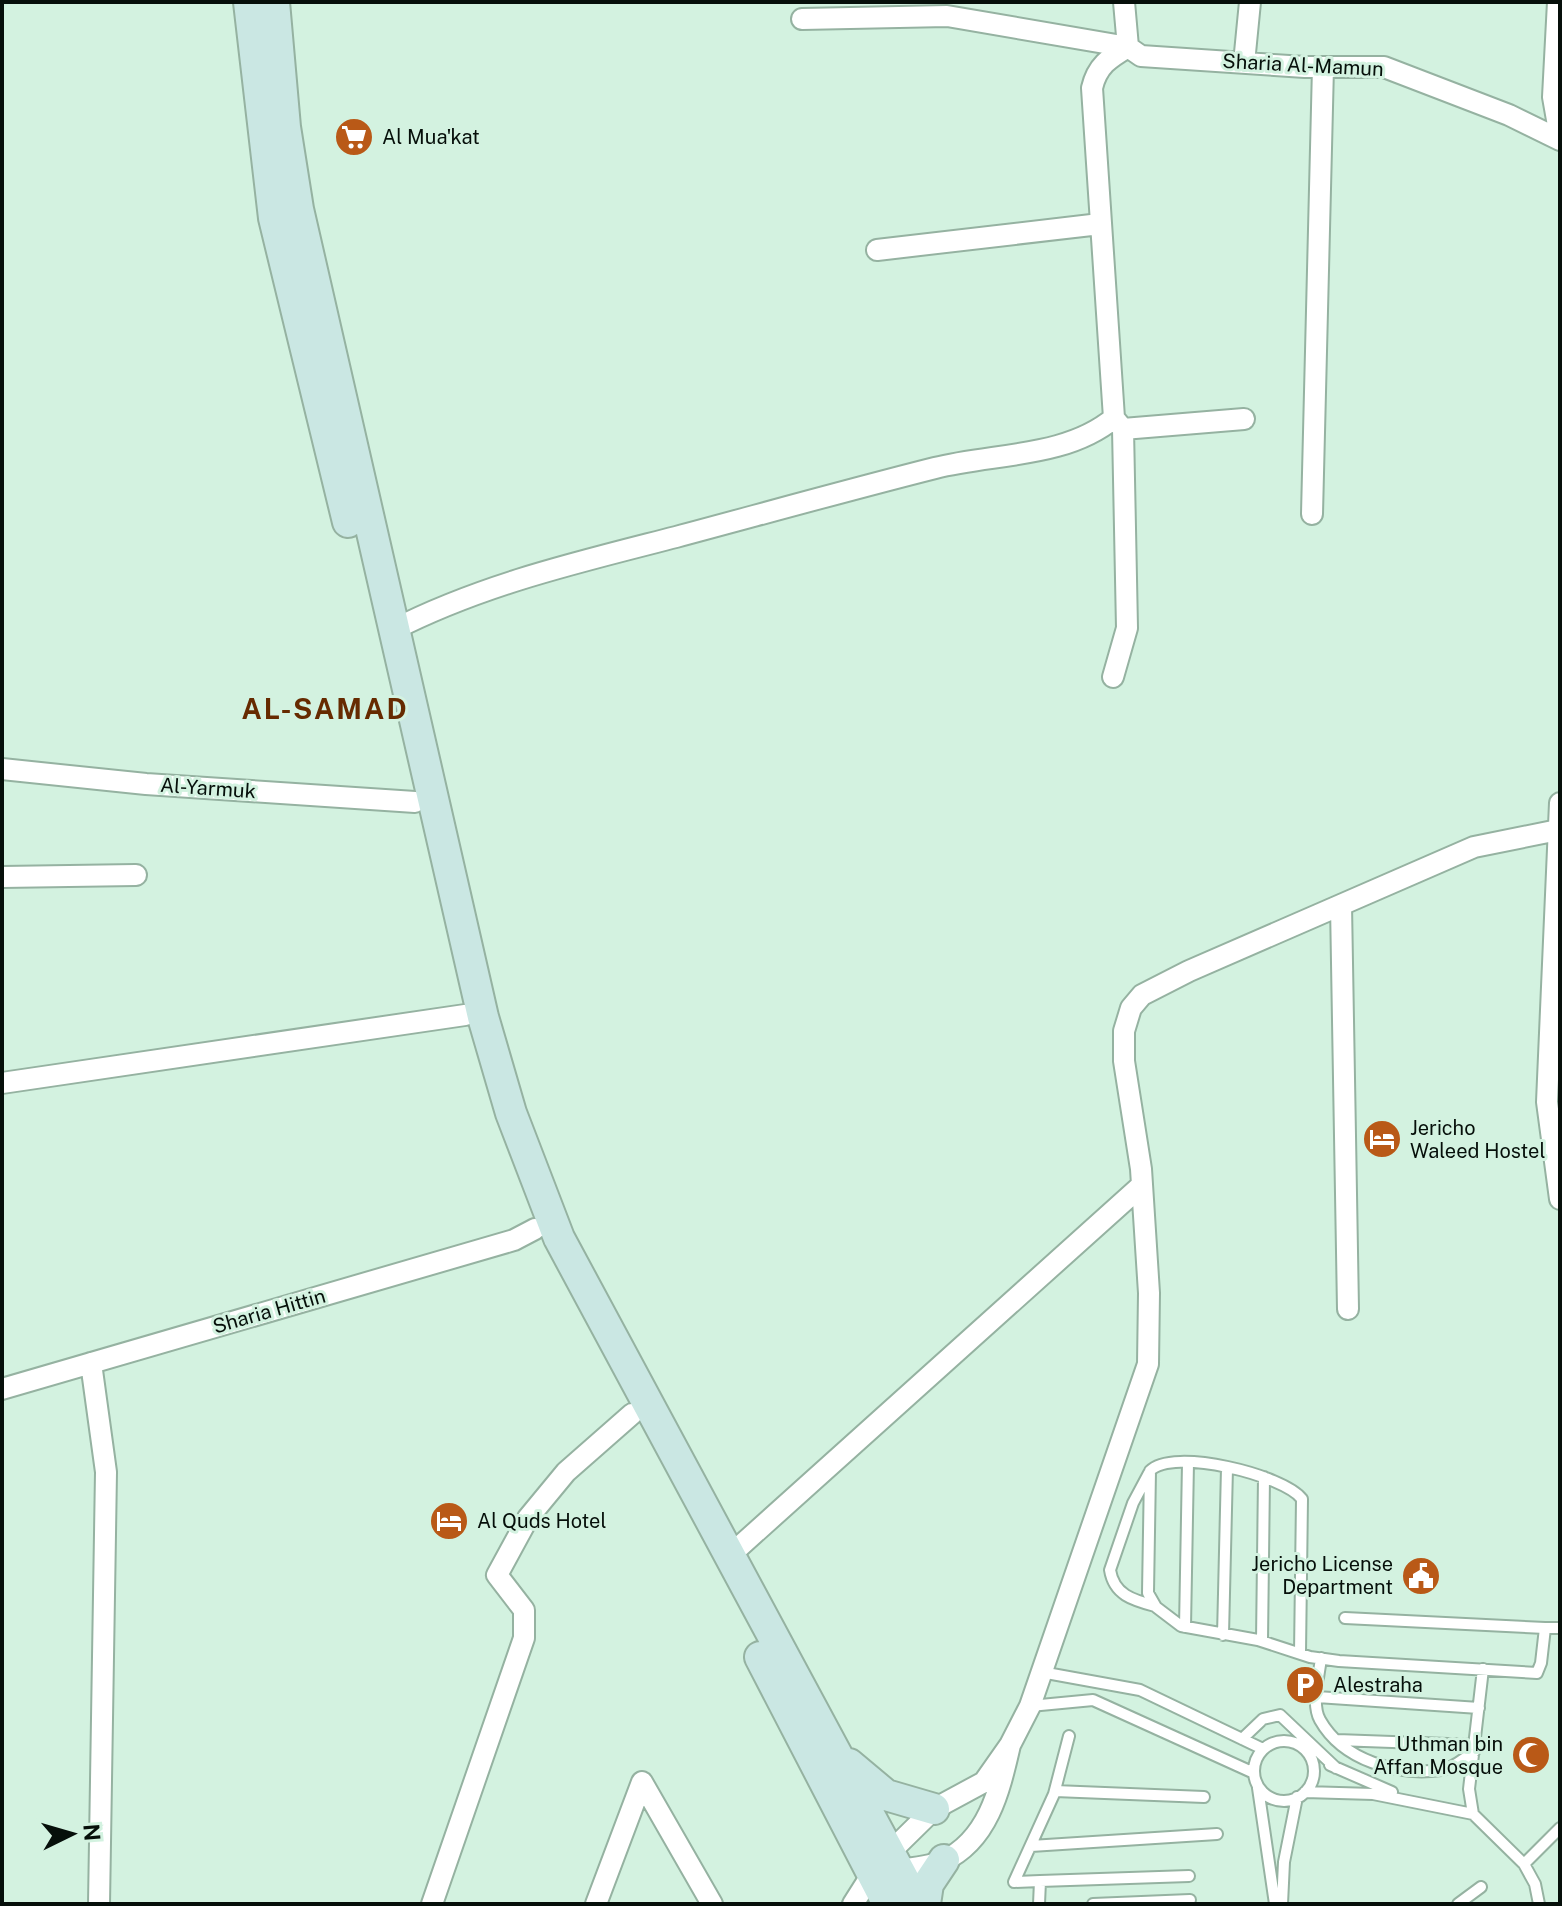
<svg xmlns="http://www.w3.org/2000/svg" width="1562" height="1906" font-family="'Public Sans',sans-serif">
<style>
.lines{fill:none;stroke-linecap:round;stroke-linejoin:round}
.lane-casing{stroke:#95b2a1;stroke-width:14}
.street-casing{stroke:#95b2a1;stroke-width:24}
.secondary-casing{stroke:#95b2a1;stroke-width:34}
.lane{stroke:#fff;stroke-width:10}
.street{stroke:#fff;stroke-width:20}
.secondary{stroke:#cae7e3;stroke-width:30}
.labels{text-anchor:middle;stroke-width:6;stroke-linejoin:round;paint-order:stroke}
.street-label{font-size:20px;fill:#060f0a;stroke:#d3f2e0}
.poi-label{font-size:20px;fill:#060f0a;stroke:#d3f2e0;text-anchor:start}
.district-label{font-size:28px;font-weight:bold;letter-spacing:2px;fill:#662a00;stroke:#d3f2e0}
</style>
<rect width="100%" height="100%" fill="#d3f2e0"/>
<g class="lines">
<defs>
<path id="lane" d="M 1149,1473 L 1133,1503 L 1110,1570 C 1114,1595 1133,1600 1155,1606
M 1345,1618 L 1545,1628
M 1185,1627 L 1188,1463
M 1223,1635 L 1227,1468
M 1262,1641 L 1264,1477
M 1300,1653 L 1302,1499 C 1284,1475 1172,1447 1150,1471 L 1148,1593 L 1156,1607 L 1181,1626 L 1258,1640 L 1310,1657 L 1339,1661 L 1537,1673 L 1541,1663 L 1545,1628 L 1560,1628
M 1321,1658 C 1319,1676 1311,1704 1320,1720 C 1343,1761 1398,1776 1441,1770 C 1453,1769 1464,1758 1474,1752
M 1041,1672 L 1140,1690 L 1263,1749
M 1317,1697 L 1479,1708
M 1030,1706 L 1093,1700 L 1254,1773
M 1242,1739 L 1263,1719 L 1280,1715 L 1336,1768
M 1337,1740 L 1475,1745
M1254 1771a30 30 0 1 1 60 0a30 30 0 1 1-60 0Z
M 1330,1765 L 1392,1792
M 1258,1788 L 1275,1904
M 1055,1791 L 1204,1797
M 1305,1792 L 1373,1794 L 1473,1814 L 1524,1864 L 1535,1884 L 1539,1904
M 1473,1814 L 1469,1789 L 1483,1669
M 1031,1846 L 1217,1834
M 1524,1864 L 1560,1828
M 1040,1881 L 1189,1876
M 1039,1904 L 1040,1881 L 1014,1882 L 1054,1794 L 1069,1736
M 1093,1904 L 1190,1900
M 1282,1904 L 1284,1862 L 1297,1797
M 1458,1904 L 1481,1887"/>
<path id="street" d="M 1124,2 L 1128,47 L 1141,56 L 1305,67 L 1384,67 L 1509,115 L 1560,140
M 1558,2 L 1553,97 L 1560,137
M 802,19 L 947,16 L 1128,47
M 1128,47 C 1109,58 1097,66 1092,88 L 1114,418 L 1123,429 L 1244,419
M 1244,63 L 1250,2
M 877,250 L 1100,224
M 1312,514 L 1323,67
M 393,630 C 483,584 579,562 676,537 C 762,514 848,490 935,468 C 994,453 1066,458 1114,418
M 1113,677 L 1127,628 L 1123,429
M 2,769 L 146,784 L 415,802
M 1560,803 L 1547,1102 L 1560,1199
M 2,877 L 136,875
M 1341,905 L 1348,1309
M 2,1083 L 465,1015
M 91,1363 L 106,1472 L 99,1904
M 2,1389 L 514,1240 L 535,1229
M 728,1557 L 1142,1185
M 882,1860 L 934,1809 L 984,1782 L 1010,1745 L 1030,1706 L 1148,1364 L 1149,1293 L 1141,1169 L 1124,1061 L 1124,1031 L 1131,1008 L 1142,995 L 1189,971 L 1474,847 L 1558,830
M 887,1871 C 904,1869 927,1868 943,1861 C 989,1840 1000,1788 1010,1745
M 432,1904 L 524,1638 L 524,1610 L 497,1575 L 528,1518 L 566,1472 L 632,1414
M 596,1904 L 642,1782 L 712,1904
M 853,1904 L 872,1874"/>
<path id="secondary" d="M 249,2 L 274,218 L 348,522
M 274,2 L 285,127 L 298,209 L 483,1017 L 511,1113 L 559,1238 L 917,1904
M 760,1657 L 888,1904
M 849,1764 L 886,1795 L 934,1809
M 925,1904 L 928,1884 L 944,1860"/>
</defs>
<use href="#lane" class="lane-casing"/>
<use href="#street" class="street-casing"/>
<use href="#secondary" class="secondary-casing"/>
<use href="#lane" class="lane"/>
<use href="#street" class="street"/>
<use href="#secondary" class="secondary"/>
</g>
<defs>
<symbol id="supermarket-disc" viewBox="-11 -11 22 22"><circle r="9.5" fill="#b95917" stroke="#d3f2e0"/><path d="M-6-5.5h2.5l.6 2H6L4.5 2H-2.5L-4.4-4H-6ZM-1.5 3.2a1.3 1.3 0 1 0 .1 0ZM3 3.2a1.3 1.3 0 1 0 .1 0Z" fill="#fff"/></symbol>
<symbol id="hotel-disc" viewBox="-11 -11 22 22"><circle r="9.5" fill="#b95917" stroke="#d3f2e0"/><path d="M-6-4.5h1.5V1H6V5H4.5V3h-9V5H-6ZM-4 0a1.8 1.8 0 1 1 3.6 0ZM.5 0V-2.5h3Q6-2.5 6 0Z" fill="#fff"/></symbol>
<symbol id="civic-disc" viewBox="-11 -11 22 22"><circle r="9.5" fill="#b95917" stroke="#d3f2e0"/><path d="M-.6-6.5H3V-4.5H.6V-3L4-1V1h2V6H-6V1h2V-1L-.6-3ZM-1.2 2.5V6h2.4V2.5Z" fill="#fff"/></symbol>
<symbol id="parking-disc" viewBox="-11 -11 22 22"><circle r="9.5" fill="#b95917" stroke="#d3f2e0"/><path d="M-3.5-5.5H1a3.5 3.5 0 0 1 0 7H-1V5.5H-3.5ZM-1-3.4V-.6H.8a1.4 1.4 0 0 0 0-2.8Z" fill="#fff"/></symbol>
<symbol id="mosque-disc" viewBox="-11 -11 22 22"><circle r="9.5" fill="#b95917" stroke="#d3f2e0"/><path d="M3.5-4.9A6 6 0 1 0 3.5 4.9A5 5 0 1 1 3.5-4.9Z" fill="#fff"/></symbol>
</defs>
<g fill-rule="evenodd">
<use href="#supermarket-disc" x="332" y="115" width="44" height="44"/>
<use href="#hotel-disc" x="1360" y="1117" width="44" height="44"/>
<use href="#hotel-disc" x="427" y="1499" width="44" height="44"/>
<use href="#civic-disc" x="1399" y="1554" width="44" height="44"/>
<use href="#parking-disc" x="1283" y="1663" width="44" height="44"/>
<use href="#mosque-disc" x="1509" y="1733" width="44" height="44"/>
</g>
<g class="labels">
<g class="street-label">
<text transform="translate(1303 65) rotate(3)" y="7">Sharia Al-Mamun</text>
<text transform="translate(208 788) rotate(4)" y="7">Al-Yarmuk</text>
<text transform="translate(269 1311) rotate(-16)" y="7">Sharia Hittin</text>
</g>
<g class="poi-label">
<text x="382" y="144">Al Mua'kat</text>
<text x="1410" y="1135">Jericho<tspan x="1410" dy="23">Waleed Hostel</tspan></text>
<text x="477" y="1528">Al Quds Hotel</text>
<text x="1393" y="1571" text-anchor="end">Jericho License<tspan x="1393" dy="23">Department</tspan></text>
<text x="1333" y="1692">Alestraha</text>
<text x="1503" y="1751" text-anchor="end">Uthman bin<tspan x="1503" dy="23">Affan Mosque</tspan></text>
</g>
<g class="district-label">
<text x="325" y="719">AL-SAMAD</text>
</g>
</g>
<rect width="1562" height="1906" fill="none" stroke="#060f0a" stroke-width="8"/>
<g transform="translate(72 1834) rotate(85)" stroke="#d3f2e0" stroke-width="6" paint-order="stroke">
<path d="M0-6L14 30L0 20L-14 30Z" fill="#060f0a"/>
<text y="-12" font-size="22" font-weight="bold" text-anchor="middle" fill="#060f0a">N</text>
</g>
</svg>
